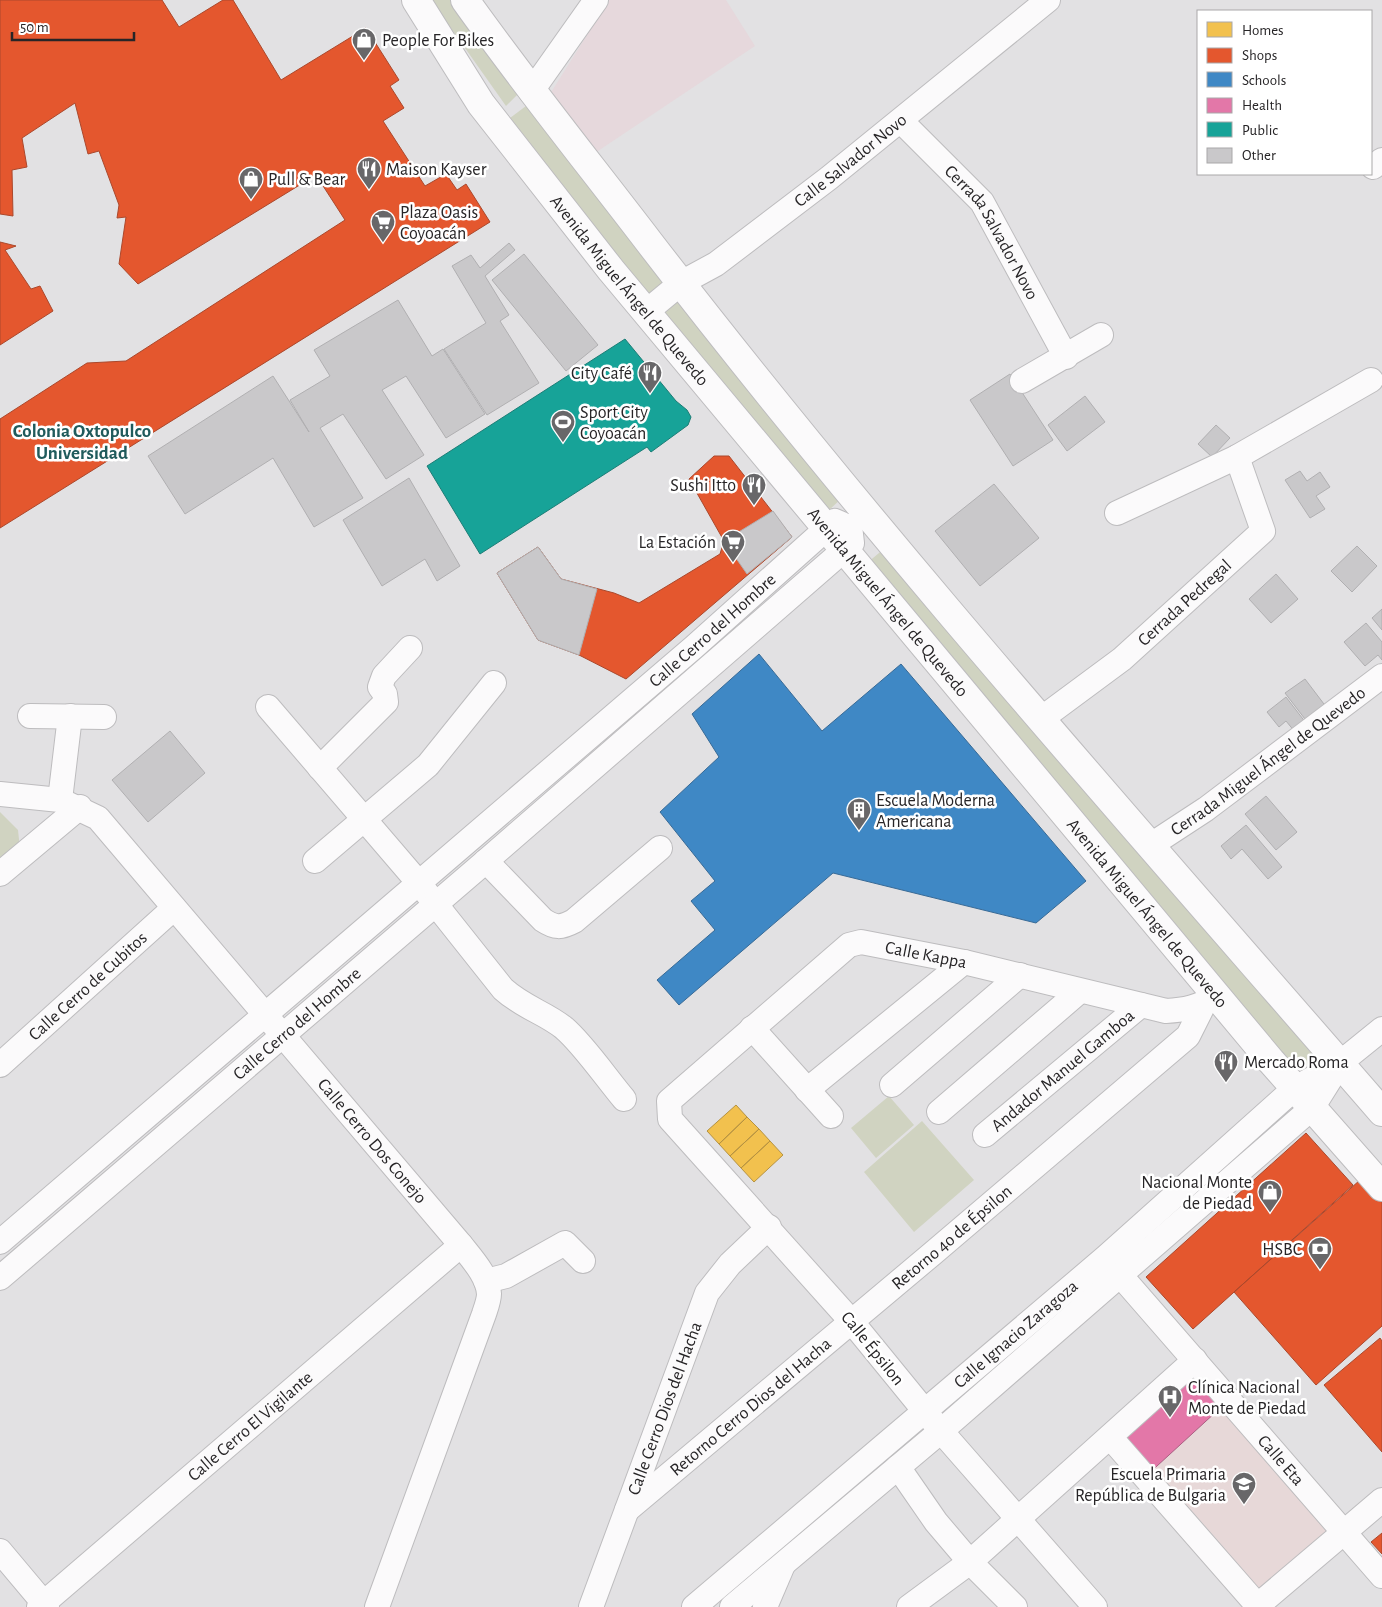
<svg xmlns="http://www.w3.org/2000/svg" width="1382" height="1607" font-family="'Alegreya Sans',sans-serif">
<style>
.commercial{fill:#e6d8dc}
.education{fill:#e7d8d8}
.green{fill:#d0d3c1}
.homes{fill:#f2c14e;stroke:#b59242}
.shops{fill:#e4572e;stroke:#ab482c}
.schools{fill:#3f88c5;stroke:#386a96}
.health{fill:#e377a8;stroke:#ab5e81}
.public{fill:#17a398;stroke:#1c7d76}
.building{fill:#c9c8ca;stroke:#b0afb1}
.lines{fill:none;stroke-linecap:round;stroke-linejoin:round}
.minor-casing{stroke:#bdbcbe;stroke-width:26}
.major-casing{stroke:#bdbcbe;stroke-width:30}
.minor{stroke:#fbfafb;stroke-width:24}
.major{stroke:#fbfafb;stroke-width:28}
.labels{text-anchor:middle;stroke-width:5;stroke-linejoin:round;paint-order:stroke}
.poi-label{font-size:18px;fill:#272527;stroke:#fff;text-anchor:start}
.street-label{font-size:18px;fill:#272527;stroke:#fff}
.neighbourhood-label{font-size:19px;font-weight:bold;fill:#205b5c;stroke:#fff}
</style>
<rect width="100%" height="100%" fill="#e2e1e3"/>
<path class="commercial" d="M 609,0 L 726,0 L 755,46 L 592,155 L 550,94 Z"/>
<path class="education" d="M 1229,1400 L 1344,1532 L 1258,1606 L 1145,1477 Z"/>
<path class="green" d="M 431,0 L 451,0 L 519,93 L 506,106 Z
M 526,106 L 664,283 L 649,296 L 510,118 Z
M 674,296 L 842,498 L 828,511 L 660,307 Z
M 885,548 L 1320,1054 L 1297,1072 L 867,563 Z
M 0,812 L 18,830 L 20,849 L 0,866 Z
M 889,1096 L 914,1125 L 876,1158 L 851,1128 Z
M 922,1121 L 974,1180 L 914,1232 L 864,1172 Z"/>
<path class="homes" d="M 736,1105 L 747,1117 L 719,1144 L 707,1131 Z
M 747,1117 L 759,1129 L 730,1156 L 719,1144 Z
M 759,1129 L 770,1141 L 741,1168 L 730,1156 Z
M 770,1141 L 783,1155 L 754,1182 L 741,1168 Z"/>
<path class="shops" d="M 0,0 L 162,0 L 179,27 L 223,0 L 233,0 L 281,80 L 366,28 L 399,80 L 390,86 L 404,108 L 383,121 L 425,186 L 446,174 L 457,190 L 466,184 L 490,222 L 0,528 L 0,419 L 87,363 L 126,361 L 345,220 L 316,175 L 138,284 L 119,264 L 126,217 L 117,218 L 119,205 L 99,151 L 88,154 L 75,103 L 22,138 L 27,167 L 12,170 L 13,216 L 0,214 Z
M 0,242 L 16,246 L 5,250 L 31,289 L 40,286 L 53,311 L 0,345 Z
M 714,456 L 729,456 L 792,537 L 626,679 L 579,655 L 538,640 L 497,573 L 538,547 L 561,579 L 614,593 L 639,603 L 720,554 L 724,541 L 689,479 Z
M 1306,1133 L 1353,1185 L 1193,1329 L 1146,1277 Z
M 1369,1172 L 1382,1187 L 1382,1326 L 1316,1385 L 1234,1292 Z
M 1380,1338 L 1382,1341 L 1382,1452 L 1324,1385 Z
M 1382,1533 L 1382,1554 L 1371,1542 Z"/>
<path class="schools" d="M 759,654 L 822,731 L 901,664 L 1086,881 L 1036,923 L 833,873 L 679,1005 L 657,980 L 715,930 L 691,901 L 715,881 L 660,812 L 719,757 L 692,714 Z"/>
<path class="health" d="M 1195,1360 L 1229,1400 L 1145,1477 L 1110,1437 Z"/>
<path class="public" d="M 625,339 L 676,401 L 687,410 L 691,417 L 688,425 L 651,452 L 647,447 L 480,554 L 427,466 Z"/>
<path class="building" d="M 509,243 L 515,250 L 485,276 L 509,315 L 500,321 L 539,383 L 487,415 L 444,349 L 486,323 L 452,266 L 471,255 L 480,268 Z
M 524,254 L 598,345 L 566,371 L 492,280 Z
M 398,300 L 432,356 L 443,349 L 485,414 L 446,438 L 406,376 L 382,390 L 424,455 L 386,479 L 343,414 L 320,428 L 363,498 L 314,527 L 273,458 L 185,514 L 148,456 L 273,376 L 309,432 L 290,400 L 330,376 L 314,350 Z
M 1010,374 L 1053,440 L 1013,466 L 970,400 Z
M 1085,396 L 1105,422 L 1067,451 L 1048,425 Z
M 1216,425 L 1230,438 L 1212,457 L 1198,444 Z
M 1300,471 L 1307,481 L 1320,472 L 1330,487 L 1316,496 L 1325,509 L 1310,518 L 1285,480 Z
M 409,478 L 460,566 L 437,581 L 425,559 L 382,586 L 343,520 Z
M 994,484 L 1039,538 L 980,586 L 935,531 Z
M 773,511 L 792,537 L 747,574 L 724,541 Z
M 1357,546 L 1377,566 L 1352,592 L 1331,571 Z
M 538,547 L 561,579 L 597,589 L 579,655 L 538,640 L 497,573 Z
M 1276,574 L 1298,599 L 1271,623 L 1249,599 Z
M 1382,609 L 1382,630 L 1372,618 Z
M 1366,623 L 1382,642 L 1382,660 L 1378,655 L 1365,666 L 1344,642 Z
M 1305,679 L 1327,708 L 1308,723 L 1285,693 Z
M 1286,697 L 1306,723 L 1295,732 L 1286,721 L 1279,727 L 1267,712 Z
M 170,731 L 205,773 L 148,822 L 112,780 Z
M 1266,796 L 1297,832 L 1276,850 L 1245,814 Z
M 1246,825 L 1282,867 L 1268,879 L 1242,849 L 1231,859 L 1221,846 Z"/>
<g class="lines">
<defs>
<g id="minor">
<path d="M 531,92 L 596,0"/>
<path id="s1" d="M 901,121 L 982,202 L 1066,357"/>
<path d="M 1373,167 L 1382,160"/>
<path id="s2" d="M 646,312 L 681,283 L 716,264 L 829,178 L 1048,0"/>
<path d="M 1022,381 L 1101,335"/>
<path d="M 1117,513 L 1237,457 L 1371,380"/>
<path d="M 268,707 L 418,882 L 503,989 C 524,1008 544,1012 564,1028 C 583,1044 607,1079 624,1099"/>
<path d="M 30,716 L 104,717"/>
<path id="s3" d="M 1041,719 L 1122,659 L 1263,531 L 1237,457"/>
<path d="M 320,768 L 386,702 L 385,694 L 380,687 L 384,676 L 410,648"/>
<path id="s4" d="M 0,794 L 60,800 L 98,818 L 461,1245 C 472,1259 488,1276 489,1294 C 489,1300 486,1308 484,1314 L 377,1607"/>
<path d="M 60,800 L 70,716"/>
<path id="s5" d="M 1151,845 L 1206,809 L 1382,676"/>
<path d="M 315,861 L 428,765 L 494,683"/>
<path d="M 486,861 L 543,920 C 555,928 561,928 574,921 L 660,848"/>
<path d="M 0,874 L 80,807"/>
<path d="M 752,1028 L 831,1116"/>
<path id="s6" d="M 0,1065 L 174,908"/>
<path d="M 892,1085 L 1020,975"/>
<path d="M 807,1090 L 964,962"/>
<path d="M 939,1112 L 1080,991"/>
<path id="s7" d="M 985,1135 L 1141,1005"/>
<path id="s8" d="M 0,1242 L 694,647 L 835,521 L 842,524"/>
<path id="s9" d="M 1121,1276 L 1382,1576"/>
<path id="s10" d="M 0,1278 L 486,861 L 844,550 L 852,543 L 850,526"/>
<path d="M 486,1281 L 506,1276 L 565,1243 L 583,1261"/>
<path d="M 1110,1437 L 1258,1606"/>
<path d="M 898,1467 L 936,1522 L 970,1562 L 1015,1607"/>
<path id="s11" d="M 627,1510 L 932,1254 L 1188,1036 L 1204,1004"/>
<path d="M 0,1551 L 47,1607"/>
<path id="s12" d="M 39,1607 L 461,1245"/>
<path id="s13" d="M 591,1607 L 707,1293 L 730,1264 L 769,1227"/>
<path id="s14" d="M 694,1607 L 1105,1258 L 1294,1089 L 1340,1063 L 1382,1029"/>
<path d="M 732,1607 L 941,1431 L 1312,1108 L 1339,1065"/>
<path d="M 765,1607 L 783,1565"/>
<path d="M 909,1607 L 970,1562 L 1195,1360"/>
<path id="s15" d="M 1095,1607 L 941,1431 L 852,1322 L 670,1119 L 669,1101 L 849,945 L 861,942 L 964,962 L 1166,1011 C 1185,1010 1199,1007 1216,996"/>
<path d="M 1256,1607 L 1382,1500"/>
</g>
<g id="major">
<path id="s16" d="M 416,0 L 481,104 L 611,270 L 1271,1061 L 1382,1187"/>
<path d="M 465,0 C 524,83 587,161 649,242 C 880,542 1134,826 1382,1112"/>
</g>
</defs>
<use href="#minor" class="minor-casing"/>
<use href="#major" class="major-casing"/>
<use href="#minor" class="minor"/>
<use href="#major" class="major"/>
</g>
<defs>
<symbol id="shop-pin" viewBox="-11 -11 22 30"><path d="M0 17L-7.5 6A9.5 9.5 0 1 1 7.5 6Z" fill="#686769" stroke="#fff"/><path d="M-5-2.5h2.3a2.7 3.5 0 0 1 5.4 0H5L5.5 6h-11ZM-1.5-2.5h3a1.5 2.3 0 0 0-3 0Z" fill="#fff"/></symbol>
<symbol id="restaurant-pin" viewBox="-11 -11 22 30"><path d="M0 17L-7.5 6A9.5 9.5 0 1 1 7.5 6Z" fill="#686769" stroke="#fff"/><path d="M-5-6h1v4h1v-4h1v4h1v-4h1v5L-1.5 .5V6h-2V.5L-5-1ZM5-6V6H3V1.5H1.5Q1.5-4 5-6Z" fill="#fff"/></symbol>
<symbol id="supermarket-pin" viewBox="-11 -11 22 30"><path d="M0 17L-7.5 6A9.5 9.5 0 1 1 7.5 6Z" fill="#686769" stroke="#fff"/><path d="M-6-5.5h2.5l.6 2H6L4.5 2H-2.5L-4.4-4H-6ZM-1.5 3.2a1.3 1.3 0 1 0 .1 0ZM3 3.2a1.3 1.3 0 1 0 .1 0Z" fill="#fff"/></symbol>
<symbol id="stadium-pin" viewBox="-11 -11 22 30"><path d="M0 17L-7.5 6A9.5 9.5 0 1 1 7.5 6Z" fill="#686769" stroke="#fff"/><path d="M0-5a6.5 5 0 1 0 0 10a6.5 5 0 1 0 0-10ZM-3.5-1.8h7v3.6h-7Z" fill="#fff"/></symbol>
<symbol id="building-pin" viewBox="-11 -11 22 30"><path d="M0 17L-7.5 6A9.5 9.5 0 1 1 7.5 6Z" fill="#686769" stroke="#fff"/><path d="M-4-6H4V6H1V3H-1V6H-4ZM-2.5-4.3h1.7v1.8h-1.7ZM.8-4.3h1.7v1.8H.8ZM-2.5-1h1.7V.8h-1.7ZM.8-1h1.7V.8H.8Z" fill="#fff"/></symbol>
<symbol id="bank-pin" viewBox="-11 -11 22 30"><path d="M0 17L-7.5 6A9.5 9.5 0 1 1 7.5 6Z" fill="#686769" stroke="#fff"/><path d="M-6-4H6V4H-6ZM0-2.3a2.3 2.3 0 1 0 0 4.6a2.3 2.3 0 1 0 0-4.6Z" fill="#fff"/></symbol>
<symbol id="hospital-pin" viewBox="-11 -11 22 30"><path d="M0 17L-7.5 6A9.5 9.5 0 1 1 7.5 6Z" fill="#686769" stroke="#fff"/><path d="M-5-5h3v3.5h4V-5h3V5h-3V1.5h-4V5h-3Z" fill="#fff"/></symbol>
<symbol id="school-pin" viewBox="-11 -11 22 30"><path d="M0 17L-7.5 6A9.5 9.5 0 1 1 7.5 6Z" fill="#686769" stroke="#fff"/><path d="M0-5L7-2L0 1L-7-2ZM-4 1L0 2.5L4 1V4Q0 6-4 4Z" fill="#fff"/></symbol>
</defs>
<g fill-rule="evenodd">
<use href="#shop-pin" x="350" y="26" width="28" height="38"/>
<use href="#restaurant-pin" x="355" y="155" width="28" height="38"/>
<use href="#shop-pin" x="237" y="165" width="28" height="38"/>
<use href="#supermarket-pin" x="369" y="208" width="28" height="38"/>
<use href="#restaurant-pin" x="636" y="359" width="28" height="38"/>
<use href="#stadium-pin" x="549" y="408" width="28" height="38"/>
<use href="#restaurant-pin" x="740" y="471" width="28" height="38"/>
<use href="#supermarket-pin" x="719" y="528" width="28" height="38"/>
<use href="#building-pin" x="845" y="796" width="28" height="38"/>
<use href="#restaurant-pin" x="1212" y="1048" width="28" height="38"/>
<use href="#shop-pin" x="1256" y="1178" width="28" height="38"/>
<use href="#bank-pin" x="1306" y="1235" width="28" height="38"/>
<use href="#hospital-pin" x="1156" y="1383" width="28" height="38"/>
<use href="#school-pin" x="1230" y="1470" width="28" height="38"/>
</g>
<g class="labels">
<g class="poi-label">
<text x="382" y="46">People For Bikes</text>
<text x="386" y="175">Maison Kayser</text>
<text x="268" y="185">Pull &amp; Bear</text>
<text x="400" y="218">Plaza Oasis<tspan x="400" dy="21">Coyoacán</tspan></text>
<text x="632" y="379" text-anchor="end">City Café</text>
<text x="580" y="418">Sport City<tspan x="580" dy="21">Coyoacán</tspan></text>
<text x="736" y="491" text-anchor="end">Sushi Itto</text>
<text x="716" y="548" text-anchor="end">La Estación</text>
<text x="876" y="806">Escuela Moderna<tspan x="876" dy="21">Americana</tspan></text>
<text x="1244" y="1068">Mercado Roma</text>
<text x="1252" y="1188" text-anchor="end">Nacional Monte<tspan x="1252" dy="21">de Piedad</tspan></text>
<text x="1302" y="1255" text-anchor="end">HSBC</text>
<text x="1188" y="1393">Clínica Nacional<tspan x="1188" dy="21">Monte de Piedad</tspan></text>
<text x="1226" y="1480" text-anchor="end">Escuela Primaria<tspan x="1226" dy="21">República de Bulgaria</tspan></text>
</g>
<g class="street-label">
<text dy="6" stroke="none"><textPath href="#s2" startOffset="255">Calle Salvador Novo</textPath></text>
<text dy="6" stroke="none"><textPath href="#s1" startOffset="145">Cerrada Salvador Novo</textPath></text>
<text dy="6" stroke="none"><textPath href="#s16" startOffset="361">Avenida Miguel Ángel de Quevedo</textPath></text>
<text dy="6" stroke="none"><textPath href="#s16" startOffset="766">Avenida Miguel Ángel de Quevedo</textPath></text>
<text dy="6" stroke="none"><textPath href="#s3" startOffset="185">Cerrada Pedregal</textPath></text>
<text dy="6" stroke="none"><textPath href="#s8" startOffset="939">Calle Cerro del Hombre</textPath></text>
<text dy="6" stroke="none"><textPath href="#s5" startOffset="144">Cerrada Miguel Ángel de Quevedo</textPath></text>
<text dy="6" stroke="none"><textPath href="#s16" startOffset="1171">Avenida Miguel Ángel de Quevedo</textPath></text>
<text dy="6" stroke="none"><textPath href="#s15" startOffset="982">Calle Kappa</textPath></text>
<text dy="6" stroke="none"><textPath href="#s6" startOffset="118">Calle Cerro de Cubitos</textPath></text>
<text dy="6" stroke="none"><textPath href="#s10" startOffset="391">Calle Cerro del Hombre</textPath></text>
<text dy="6" stroke="none"><textPath href="#s7" startOffset="101">Andador Manuel Gamboa</textPath></text>
<text dy="6" stroke="none"><textPath href="#s4" startOffset="526">Calle Cerro Dos Conejo</textPath></text>
<text dy="6" stroke="none"><textPath href="#s11" startOffset="424">Retorno 4o de Épsilon</textPath></text>
<text dy="6" stroke="none"><textPath href="#s14" startOffset="422">Calle Ignacio Zaragoza</textPath></text>
<text transform="translate(873 1348) rotate(51)" y="6">Calle Épsilon</text>
<text dy="6" stroke="none"><textPath href="#s11" startOffset="161">Retorno Cerro Dios del Hacha</textPath></text>
<text dy="6" stroke="none"><textPath href="#s13" startOffset="212">Calle Cerro Dios del Hacha</textPath></text>
<text dy="6" stroke="none"><textPath href="#s12" startOffset="278">Calle Cerro El Vigilante</textPath></text>
<text dy="6" stroke="none"><textPath href="#s9" startOffset="244">Calle Eta</textPath></text>
</g>
<g class="neighbourhood-label">
<text x="82" y="437">Colonia Oxtopulco<tspan x="82" dy="22">Universidad</tspan></text>
</g>
</g>
<rect x="1197" y="10" width="175" height="165" fill="#ffffff" stroke="#a9a8a9"/>
<rect x="1207" y="22" width="25" height="15" fill="#f2c14e" stroke="#a9a8a9"/>
<text x="1242" y="35" font-size="15" fill="#272527">Homes</text>
<rect x="1207" y="48" width="25" height="15" fill="#e4572e" stroke="#a9a8a9"/>
<text x="1242" y="60" font-size="15" fill="#272527">Shops</text>
<rect x="1207" y="72" width="25" height="15" fill="#3f88c5" stroke="#a9a8a9"/>
<text x="1242" y="85" font-size="15" fill="#272527">Schools</text>
<rect x="1207" y="98" width="25" height="15" fill="#e377a8" stroke="#a9a8a9"/>
<text x="1242" y="110" font-size="15" fill="#272527">Health</text>
<rect x="1207" y="122" width="25" height="15" fill="#17a398" stroke="#a9a8a9"/>
<text x="1242" y="135" font-size="15" fill="#272527">Public</text>
<rect x="1207" y="148" width="25" height="15" fill="#c9c8ca" stroke="#a9a8a9"/>
<text x="1242" y="160" font-size="15" fill="#272527">Other</text>
<path d="M12 32v8h122v-8" fill="none" stroke="#272527" stroke-width="2.5"/>
<text x="20" y="32" font-size="15" fill="#272527" stroke="#ffffff" stroke-width="4" paint-order="stroke">50 m</text>
</svg>
